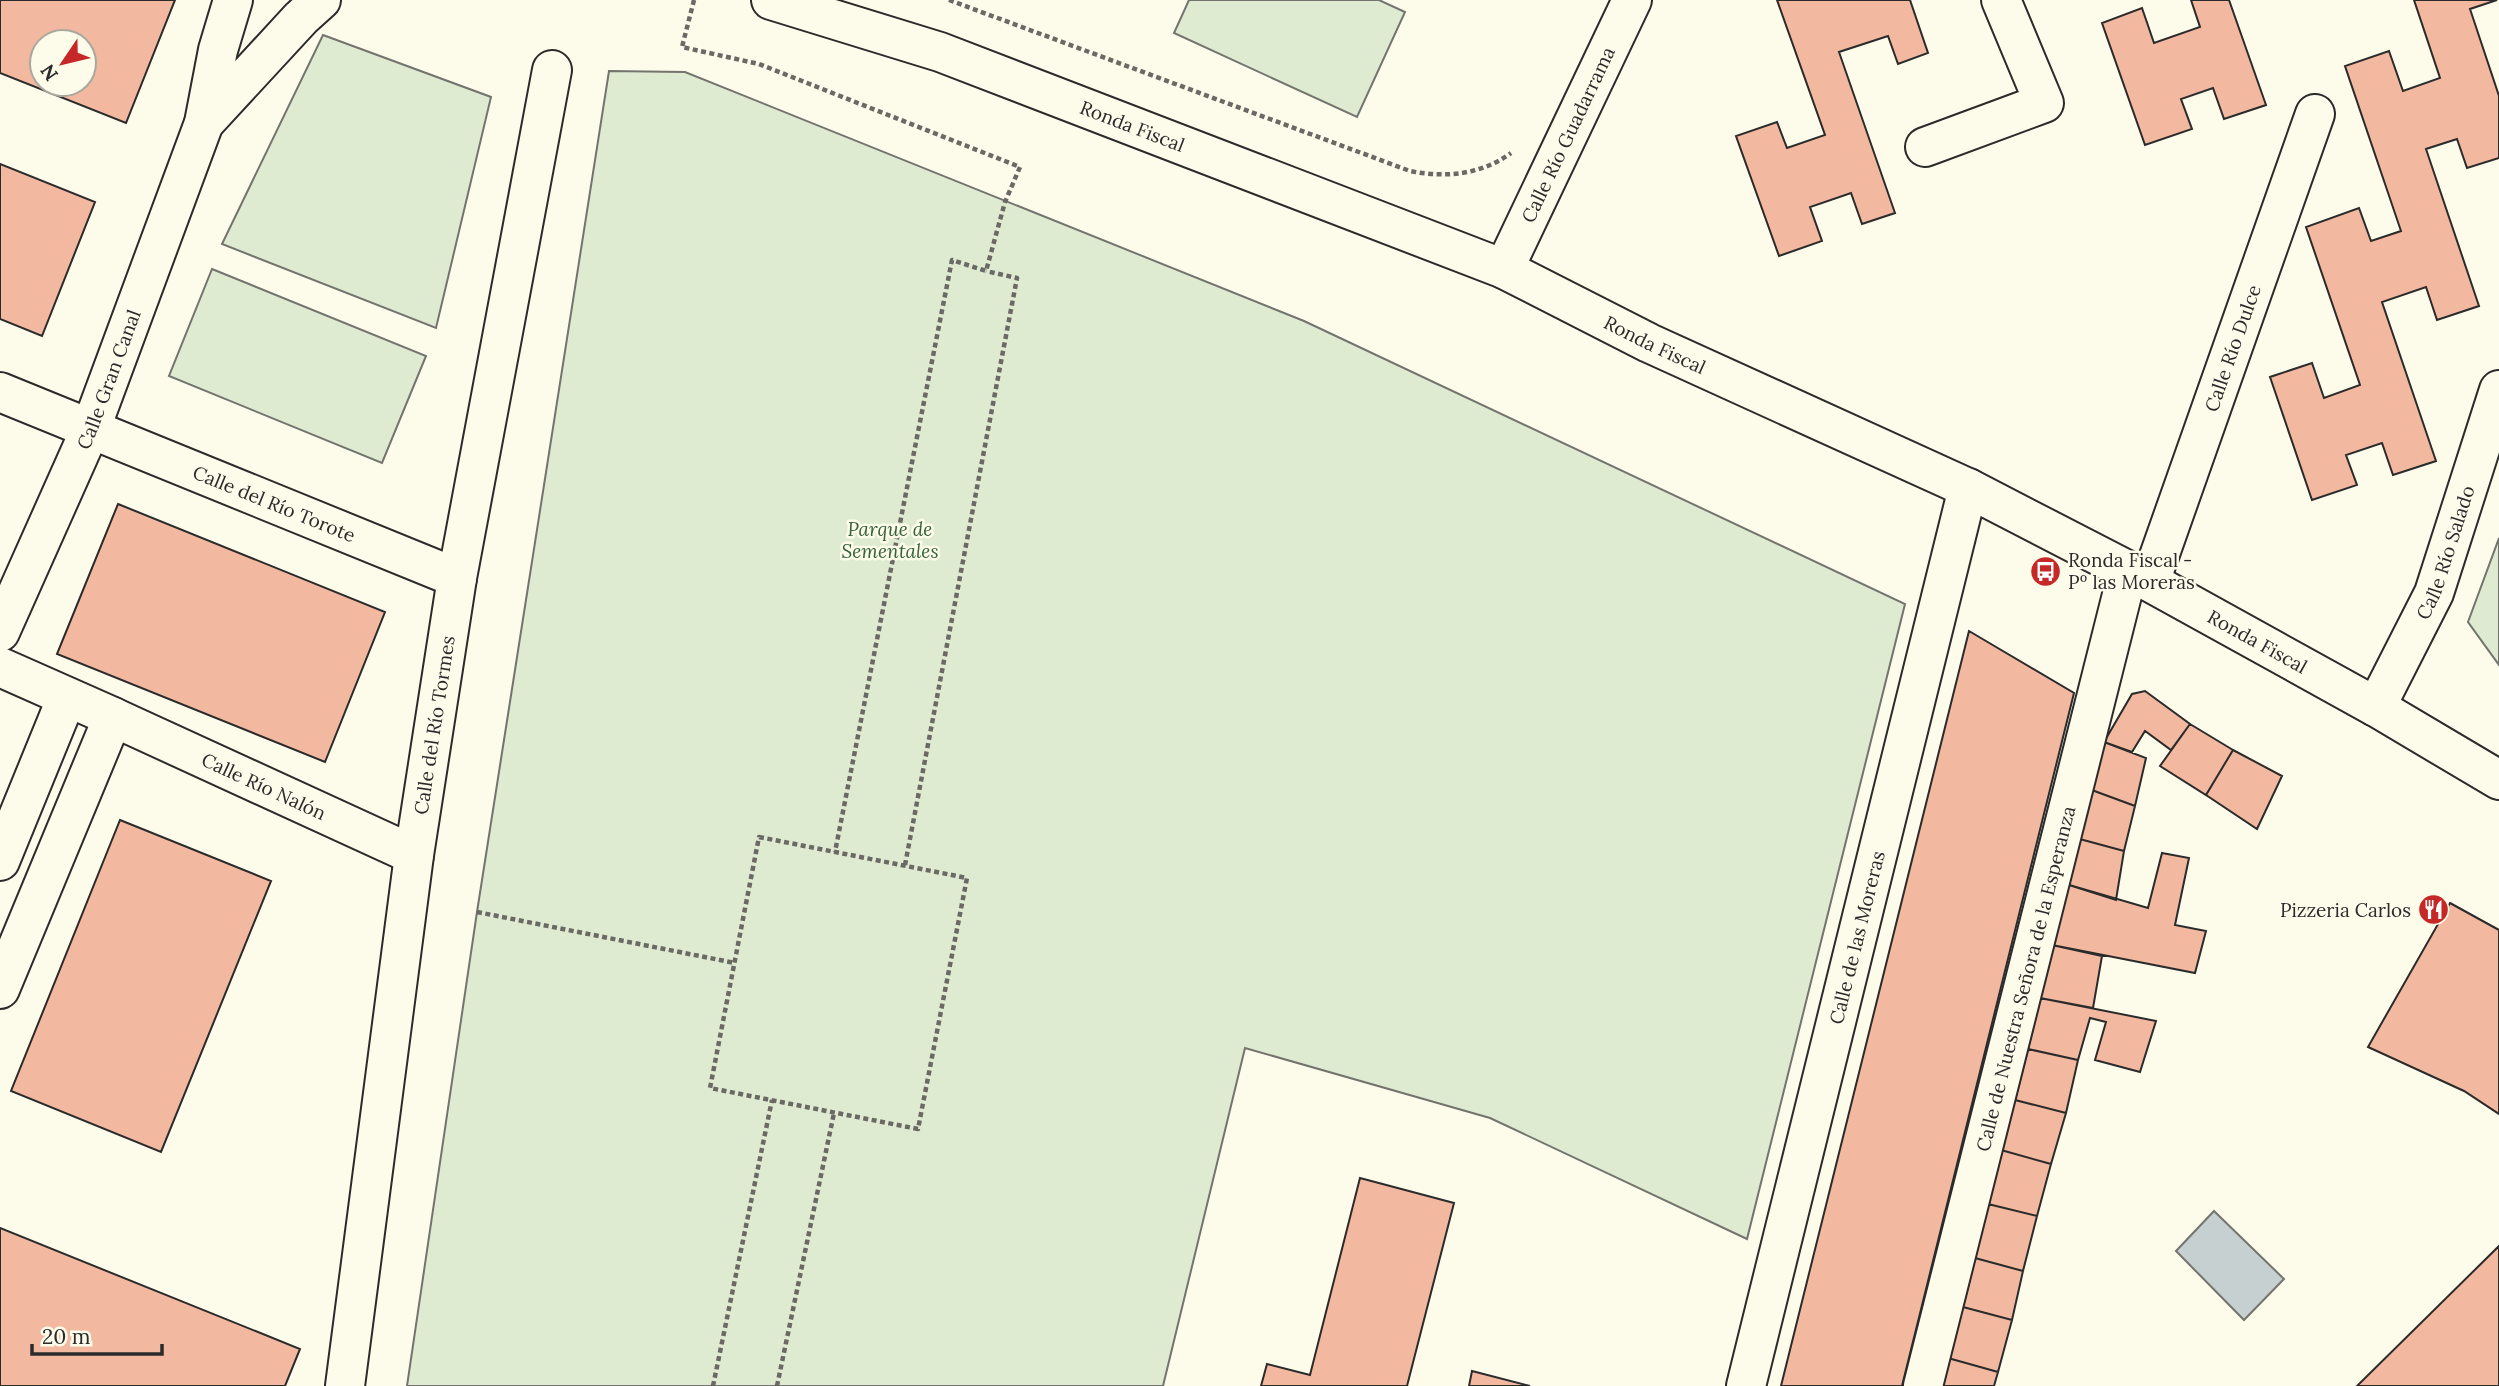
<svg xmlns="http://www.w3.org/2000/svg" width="2499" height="1386" font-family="Lora,serif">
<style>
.green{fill:#deebd1;stroke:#74746e;stroke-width:2}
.water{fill:#c7d0d0;stroke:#74746e;stroke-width:2}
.building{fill:#f2b8a0;stroke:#2b2b2b;stroke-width:2;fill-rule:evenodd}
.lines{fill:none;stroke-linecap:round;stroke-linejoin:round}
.minor-casing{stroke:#2b2b2b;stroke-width:42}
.path{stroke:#6a6964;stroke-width:4.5;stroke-dasharray:5 3.5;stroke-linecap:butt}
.minor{stroke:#fdfbea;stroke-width:38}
.labels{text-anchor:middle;stroke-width:5;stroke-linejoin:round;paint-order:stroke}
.street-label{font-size:19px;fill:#2b2b2b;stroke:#fdfbea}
.park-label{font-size:19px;font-style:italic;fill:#34623c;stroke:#fdfbea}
.poi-label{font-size:19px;fill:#2b2b2b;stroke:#fdfbea;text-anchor:start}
</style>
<rect width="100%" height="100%" fill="#fdfbea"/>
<path class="green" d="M 1189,0 L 1379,0 L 1405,12 L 1357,117 L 1174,33 Z
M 323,35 L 491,97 L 436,328 L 222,244 Z
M 609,71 L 685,72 L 1304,321 L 1905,604 L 1747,1239 L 1490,1118 L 1245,1048 L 1163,1386 L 407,1386 L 477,912 Z
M 212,269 L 426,356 L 382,463 L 169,376 Z
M 2499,538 L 2499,665 L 2468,622 Z"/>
<path class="water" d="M 2214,1211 L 2284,1279 L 2244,1320 L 2176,1251 Z"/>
<path class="building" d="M 0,0 L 175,0 L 126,123 L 0,73 ZM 42,42 L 84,42 L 84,84 L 42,84 Z
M 1777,0 L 1910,0 L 1928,53 L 1898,64 L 1888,36 L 1839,52 L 1895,213 L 1862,224 L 1851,193 L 1810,207 L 1822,241 L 1779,256 L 1736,136 L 1777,122 L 1787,148 L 1825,135 Z
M 2191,0 L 2229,0 L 2266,105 L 2224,119 L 2213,88 L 2181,99 L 2192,129 L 2145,145 L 2102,23 L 2142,8 L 2154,43 L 2200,27 Z
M 2414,0 L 2497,0 L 2470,9 L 2499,96 L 2499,158 L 2467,168 L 2457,139 L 2426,149 L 2479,306 L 2437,320 L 2426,287 L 2382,302 L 2436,461 L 2393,475 L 2382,443 L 2346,455 L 2357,485 L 2312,500 L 2270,377 L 2312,363 L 2324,398 L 2360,385 L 2306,227 L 2359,208 L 2371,241 L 2401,231 L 2345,66 L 2389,51 L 2403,91 L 2440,78 Z
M 0,164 L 95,202 L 42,336 L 0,319 Z
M 118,504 L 385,612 L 325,762 L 57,654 Z
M 1969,631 L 2074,693 L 1902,1386 L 1781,1386 Z
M 2145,691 L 2190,724 L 2171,750 L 2145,731 L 2132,752 L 2104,742 L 2132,694 Z
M 2190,724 L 2233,750 L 2206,795 L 2160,766 Z
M 2104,742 L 2146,758 L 2135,806 L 2089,789 Z
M 2233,750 L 2282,776 L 2257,829 L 2206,795 Z
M 2089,789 L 2135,806 L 2124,851 L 2076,838 Z
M 120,820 L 271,881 L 161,1152 L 11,1091 Z
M 2076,838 L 2124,851 L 2116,900 L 2066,884 Z
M 2162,853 L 2189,858 L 2175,925 L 2206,931 L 2195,973 L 2052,945 L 2066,884 L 2148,908 Z
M 2450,903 L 2499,930 L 2499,1114 L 2464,1091 L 2368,1047 Z
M 2052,945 L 2102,956 L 2093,1008 L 2040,998 Z
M 2040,998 L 2156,1021 L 2140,1072 L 2095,1060 L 2106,1022 L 2090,1018 L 2078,1060 L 2028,1049 Z
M 2028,1049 L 2078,1060 L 2066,1113 L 2015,1100 Z
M 2015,1100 L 2066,1113 L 2051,1164 L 2001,1150 Z
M 2001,1150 L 2051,1164 L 2037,1216 L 1988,1204 Z
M 1360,1178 L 1454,1203 L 1407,1386 L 1261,1386 L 1267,1364 L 1310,1375 Z
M 1988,1204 L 2037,1216 L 2023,1271 L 1975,1258 Z
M 0,1228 L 300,1349 L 285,1386 L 0,1386 Z
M 2499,1246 L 2499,1386 L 2357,1386 Z
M 1975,1258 L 2023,1271 L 2012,1320 L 1963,1307 Z
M 1963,1307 L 2012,1320 L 1998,1372 L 1948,1358 Z
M 1948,1358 L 1998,1372 L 1994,1386 L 1941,1386 Z
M 1472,1371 L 1530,1386 L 1469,1386 Z"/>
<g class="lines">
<defs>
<g id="minor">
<path id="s1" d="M 771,0 L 940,52 L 1504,269 L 1649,343 L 1968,488 L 2150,582 L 2376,707 L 2499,780"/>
<path d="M 204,123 L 301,18 L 321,0"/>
<path d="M 1925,147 L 2044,103 L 2001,0"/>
<path id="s2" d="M 1504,269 L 1632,0"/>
<path id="s3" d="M 0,392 L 457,578"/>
<path id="s4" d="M 2150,582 L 2315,114"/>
<path id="s5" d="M 0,632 L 91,428 L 204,123 L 218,50 L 233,0"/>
<path d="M 0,667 L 113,717 L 0,989"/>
<path id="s6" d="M 2376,707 L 2434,593 L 2499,390"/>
<path id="s7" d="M 113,717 L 414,855"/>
<path d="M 0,861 L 67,697"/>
<path id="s8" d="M 345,1386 L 414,855 L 457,578 L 552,70"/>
<path id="s9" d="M 1746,1386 L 1968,488"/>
<path id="s10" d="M 1923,1386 L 2128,571"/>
</g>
</defs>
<use href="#minor" class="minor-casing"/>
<path class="path" d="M 694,0 L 682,47 L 759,64 L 1020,167 L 1005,202 L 986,271 L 952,260 L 835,852
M 949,0 L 1410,171 C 1445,178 1481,175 1511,153
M 759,837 L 967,878 L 918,1129 L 710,1088 Z
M 905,865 L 1017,278 L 986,271
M 477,912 L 735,963
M 713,1386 L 772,1100
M 777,1386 L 834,1113"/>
<use href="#minor" class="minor"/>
</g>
<defs>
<symbol id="bus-disc" viewBox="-11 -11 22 22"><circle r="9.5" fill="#c62828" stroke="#fdfbea"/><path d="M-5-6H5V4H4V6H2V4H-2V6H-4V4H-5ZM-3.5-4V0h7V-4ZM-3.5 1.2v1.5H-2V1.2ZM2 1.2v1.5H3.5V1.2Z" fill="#fff"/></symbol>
<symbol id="restaurant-disc" viewBox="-11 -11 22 22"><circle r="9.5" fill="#c62828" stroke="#fdfbea"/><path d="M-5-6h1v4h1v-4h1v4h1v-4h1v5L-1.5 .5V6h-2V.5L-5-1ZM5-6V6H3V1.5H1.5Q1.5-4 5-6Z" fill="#fff"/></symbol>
</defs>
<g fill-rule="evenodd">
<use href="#bus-disc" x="2028" y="554" width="35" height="35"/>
<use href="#restaurant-disc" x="2416" y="892" width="35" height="35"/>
</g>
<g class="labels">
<g class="street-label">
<text dy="7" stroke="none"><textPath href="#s1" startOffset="383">Ronda Fiscal</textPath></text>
<text dy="7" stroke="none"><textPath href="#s2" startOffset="149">Calle Río Guadarrama</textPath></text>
<text dy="7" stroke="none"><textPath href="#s1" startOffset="950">Ronda Fiscal</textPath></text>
<text dy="7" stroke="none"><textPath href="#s4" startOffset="248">Calle Río Dulce</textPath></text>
<text dy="7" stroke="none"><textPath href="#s5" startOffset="275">Calle Gran Canal</textPath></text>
<text dy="7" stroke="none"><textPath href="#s3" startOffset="296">Calle del Río Torote</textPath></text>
<text dy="7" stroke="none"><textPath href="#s6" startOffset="170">Calle Río Salado</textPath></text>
<text dy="7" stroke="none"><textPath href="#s1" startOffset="1622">Ronda Fiscal</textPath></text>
<text dy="7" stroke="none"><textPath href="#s8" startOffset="667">Calle del Río Tormes</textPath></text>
<text dy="7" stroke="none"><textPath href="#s7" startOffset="166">Calle Río Nalón</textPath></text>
<text dy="7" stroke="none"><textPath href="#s9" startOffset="462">Calle de las Moreras</textPath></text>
<text dy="7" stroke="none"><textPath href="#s10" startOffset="420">Calle de Nuestra Señora de la Esperanza</textPath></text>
</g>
<g class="park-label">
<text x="890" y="536">Parque de<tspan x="890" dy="22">Sementales</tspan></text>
</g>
<g class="poi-label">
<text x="2068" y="567">Ronda Fiscal -<tspan x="2068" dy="22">Pº las Moreras</tspan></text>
<text x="2411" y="917" text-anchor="end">Pizzeria Carlos</text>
</g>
</g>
<g transform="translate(63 63) rotate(235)"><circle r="33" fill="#fdfbea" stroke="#a9a89e" stroke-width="2"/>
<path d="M0-5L12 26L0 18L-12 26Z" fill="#c62828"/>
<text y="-10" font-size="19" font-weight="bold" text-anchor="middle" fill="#2b2b2b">N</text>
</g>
<path d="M32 1344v10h130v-10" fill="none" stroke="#2b2b2b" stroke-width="3.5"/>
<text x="42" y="1344" font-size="21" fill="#2b2b2b" stroke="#fdfbea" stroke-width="5" paint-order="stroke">20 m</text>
</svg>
